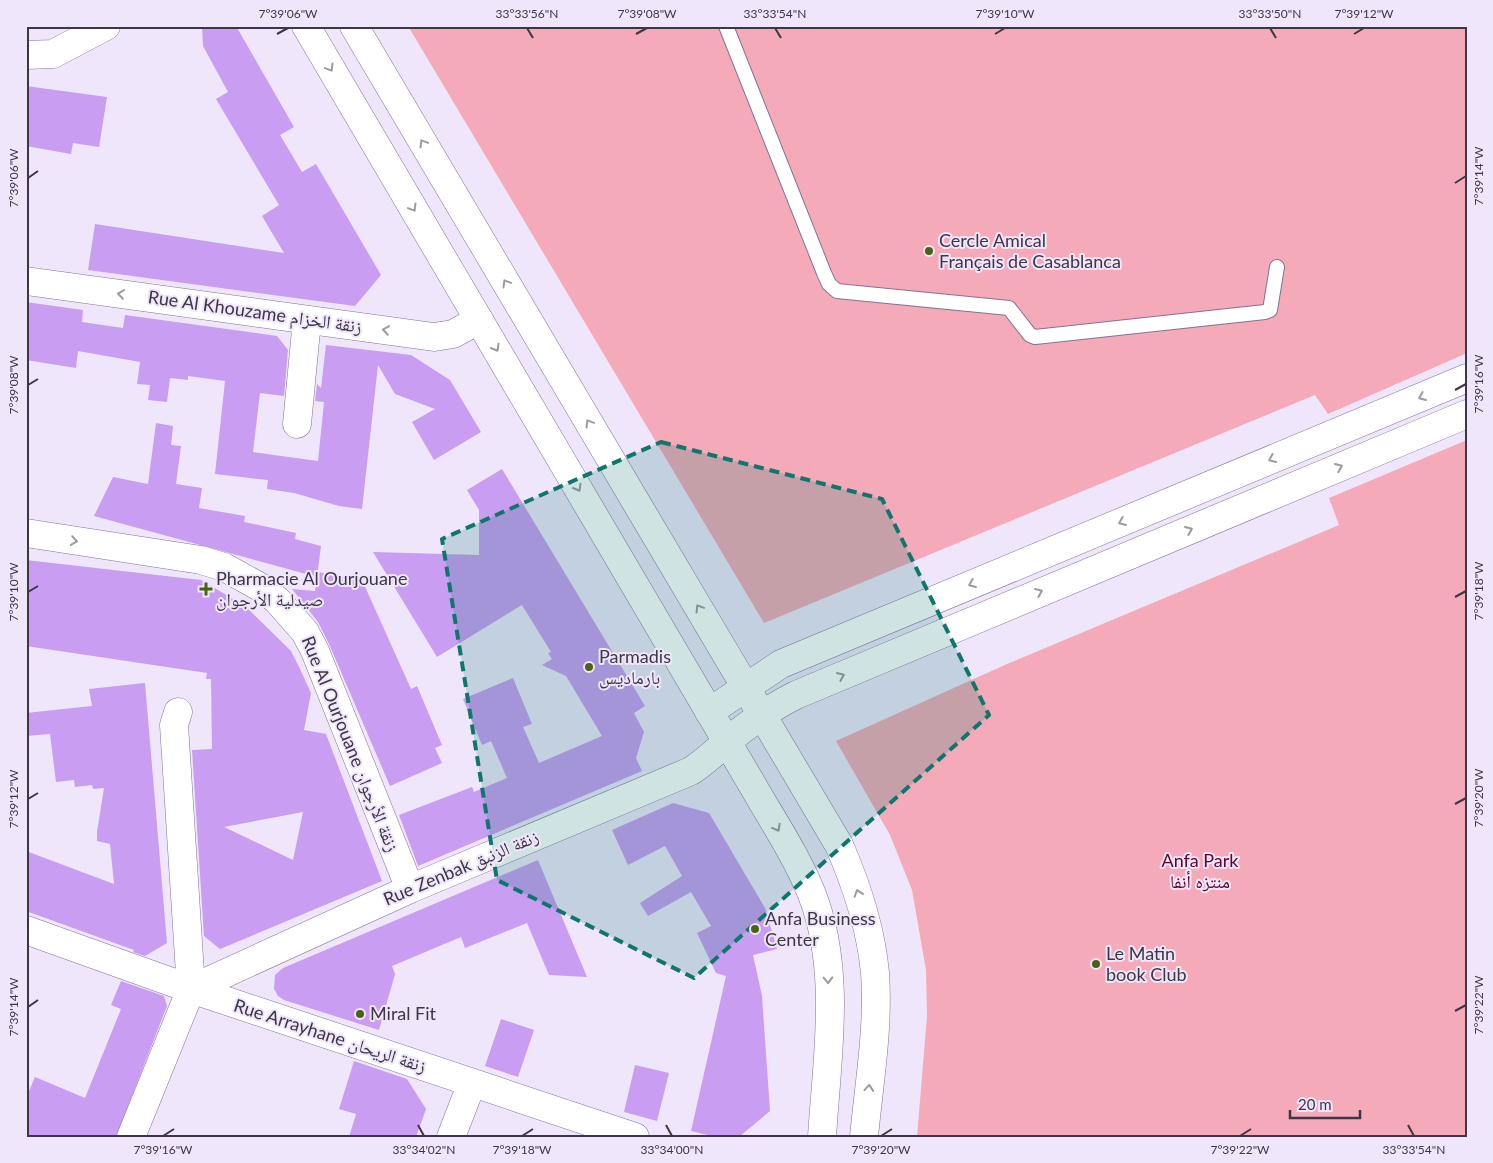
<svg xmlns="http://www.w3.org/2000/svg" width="1493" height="1163" font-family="Lato,'Noto Naskh Arabic',sans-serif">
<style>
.green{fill:#f4aab8}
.building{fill:#c89df2;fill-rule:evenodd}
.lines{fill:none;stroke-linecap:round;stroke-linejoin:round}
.service-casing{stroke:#837394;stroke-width:16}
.minor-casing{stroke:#837394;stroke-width:29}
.secondary-casing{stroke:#837394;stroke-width:29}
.service{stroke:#fff;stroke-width:14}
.minor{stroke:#fff;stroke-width:28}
.secondary{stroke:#fff;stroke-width:28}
.oneway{stroke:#9e9aa2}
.marked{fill:#0f766e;fill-opacity:0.2;stroke:#0f766e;stroke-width:4;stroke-dasharray:10 6;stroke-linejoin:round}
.ticks{fill:none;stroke:#3d3644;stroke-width:2}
.poi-dot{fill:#496314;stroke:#f0e6fc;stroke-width:2}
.labels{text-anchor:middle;stroke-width:4;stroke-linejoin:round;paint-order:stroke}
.poi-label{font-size:18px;fill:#3d3644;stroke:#f0e6fc;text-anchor:start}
.street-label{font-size:18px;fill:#3d3644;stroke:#f0e6fc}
.park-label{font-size:18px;fill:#620328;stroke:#f0e6fc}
.neatline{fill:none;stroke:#3d3644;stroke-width:2}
.ticks-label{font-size:12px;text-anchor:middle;fill:#3d3644}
</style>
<rect width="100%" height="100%" fill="#f0e6fc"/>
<path class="green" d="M 408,26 L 1467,26 L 1467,353 L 1328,414 L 1315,395 L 764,623 Z
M 1467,440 L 1467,1137 L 917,1137 L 927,1016 L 926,970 L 912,890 L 890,835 L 836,741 L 1007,664 L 1339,525 L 1329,498 Z"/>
<path class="building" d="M 202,26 L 236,26 L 294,127 L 280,135 L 302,172 L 316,164 L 381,275 L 355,306 L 88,270 L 95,224 L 284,253 L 262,216 L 279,205 L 216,99 L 228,92 L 203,46 Z
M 26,86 L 107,97 L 99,147 L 73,143 L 71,154 L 26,146 Z
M 26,302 L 83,310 L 82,322 L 123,328 L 125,315 L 277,336 L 288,350 L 284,396 L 260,393 L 253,452 L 318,461 L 324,402 L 315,401 L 317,384 L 321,388 L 326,345 L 411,355 L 450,380 L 481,432 L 434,460 L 412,422 L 435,409 L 395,394 L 378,365 L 362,509 L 339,506 L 294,493 L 267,489 L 268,480 L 215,474 L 225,381 L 188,376 L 188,380 L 170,378 L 167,402 L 148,400 L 150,385 L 137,384 L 140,362 L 78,351 L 76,368 L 26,360 Z
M 156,423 L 173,426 L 171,445 L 181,446 L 176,484 L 202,488 L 199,508 L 245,516 L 244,522 L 296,533 L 295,539 L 321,546 L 317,577 L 318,572 L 362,580 L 411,689 L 417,686 L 442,745 L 435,748 L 442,763 L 390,786 L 329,644 L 318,622 L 292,589 L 315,591 L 317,577 L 94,516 L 113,477 L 148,484 Z
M 502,469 L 645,706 L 634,713 L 644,732 L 636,758 L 642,771 L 418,866 L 399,815 L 472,787 L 474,792 L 507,778 L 491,741 L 482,745 L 463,699 L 513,678 L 532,724 L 523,727 L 539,763 L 602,736 L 566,676 L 542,665 L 552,659 L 548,653 L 551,652 L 522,605 L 437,657 L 373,552 L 479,555 L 479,510 L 467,490 Z
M 26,560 L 201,580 L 245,606 L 291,651 L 299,667 L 311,693 L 304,730 L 326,734 L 382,881 L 220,949 L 204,936 L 192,750 L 212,749 L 211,679 L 206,679 L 207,673 L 26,646 ZM 303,812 L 293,860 L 224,827 Z
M 145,683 L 167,943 L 145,956 L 133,952 L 134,950 L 26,911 L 26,851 L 114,884 L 110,844 L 97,841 L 97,832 L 104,788 L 93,789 L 92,785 L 75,787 L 74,780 L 56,782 L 50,734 L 26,736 L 26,713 L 92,706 L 89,689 Z
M 673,803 L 709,813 L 765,908 L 777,949 L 753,955 L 762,996 L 770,1111 L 739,1137 L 716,1137 L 691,1131 L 726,976 L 716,973 L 697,933 L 711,926 L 691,892 L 648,916 L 640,903 L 682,876 L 665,846 L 628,865 L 612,830 Z
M 538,860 L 587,977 L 549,975 L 527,923 L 465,948 L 461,937 L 392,966 L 395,974 L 379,1030 L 284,1000 L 278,996 L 274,989 L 275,975 L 283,968 Z
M 121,981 L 164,996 L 167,1006 L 116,1137 L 26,1137 L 26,1098 L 35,1077 L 85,1098 L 121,1009 L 111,1005 Z
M 501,1019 L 534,1030 L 518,1077 L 485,1066 Z
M 354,1061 L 407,1079 L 426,1109 L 416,1137 L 349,1137 L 356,1114 L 339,1109 Z
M 635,1065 L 669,1073 L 657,1121 L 624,1112 Z"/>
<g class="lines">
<defs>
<path id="service" d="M 726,26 L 824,273 L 829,284 L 837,291 L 1009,308 L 1030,335 L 1035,337 L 1265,312 L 1270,310 L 1277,267"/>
<path id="minor" d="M 26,55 L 53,54 L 106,26
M 26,281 L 434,337 L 453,334 L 479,320
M 297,424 L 307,320
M 26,533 L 201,560 L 224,567 L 260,587 L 277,600 L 305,632 L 315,651 L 410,889
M 709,712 L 781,664 L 1467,378
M 26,930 L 191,989 L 635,1137
M 191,989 L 410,889 L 691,771 C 705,762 715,752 728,741 C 748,724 772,707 796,695 L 1467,414
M 131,1137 L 191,989 L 174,725 L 178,712
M 451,1137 L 472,1083"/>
<path id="secondary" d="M 306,26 L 753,786 C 773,821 796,855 811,892 C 842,969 827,1057 822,1137
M 354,26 L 839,845 C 857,886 871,929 875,973 C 879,1027 869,1083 864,1137"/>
</defs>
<use href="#service" class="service-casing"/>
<use href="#minor" class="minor-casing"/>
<use href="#secondary" class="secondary-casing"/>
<use href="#service" class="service"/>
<use href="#minor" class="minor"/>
<use href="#secondary" class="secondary"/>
</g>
<defs><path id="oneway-chevron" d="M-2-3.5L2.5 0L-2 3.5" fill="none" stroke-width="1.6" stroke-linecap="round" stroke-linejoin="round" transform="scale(1.25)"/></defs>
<g class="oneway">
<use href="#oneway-chevron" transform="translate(330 68) rotate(59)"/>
<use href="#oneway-chevron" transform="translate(423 143) rotate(-121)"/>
<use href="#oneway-chevron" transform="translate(413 208) rotate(59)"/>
<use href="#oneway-chevron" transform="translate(506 283) rotate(-121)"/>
<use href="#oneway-chevron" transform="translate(121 294) rotate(-172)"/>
<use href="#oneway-chevron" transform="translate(386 330) rotate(-172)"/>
<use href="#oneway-chevron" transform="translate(496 348) rotate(60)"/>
<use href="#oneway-chevron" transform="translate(1422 397) rotate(157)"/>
<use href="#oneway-chevron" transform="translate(589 423) rotate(-121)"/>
<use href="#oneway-chevron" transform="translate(1272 459) rotate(157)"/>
<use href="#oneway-chevron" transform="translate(1339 467) rotate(-23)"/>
<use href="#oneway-chevron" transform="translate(578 488) rotate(60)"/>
<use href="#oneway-chevron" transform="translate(1122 522) rotate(157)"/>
<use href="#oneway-chevron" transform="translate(1189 530) rotate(-23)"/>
<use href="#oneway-chevron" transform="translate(74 541) rotate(9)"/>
<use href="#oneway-chevron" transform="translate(972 584) rotate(157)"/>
<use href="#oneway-chevron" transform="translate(1039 592) rotate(-23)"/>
<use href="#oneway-chevron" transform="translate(699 608) rotate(-121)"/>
<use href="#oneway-chevron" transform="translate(841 676) rotate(-23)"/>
<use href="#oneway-chevron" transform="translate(777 828) rotate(61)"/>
<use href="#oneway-chevron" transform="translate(858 893) rotate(-109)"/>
<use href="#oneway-chevron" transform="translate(828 980) rotate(88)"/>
<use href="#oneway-chevron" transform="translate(869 1088) rotate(-85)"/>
</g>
<path class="marked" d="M 661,442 L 882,499 L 989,715 L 694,978 L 497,880 L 442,539 Z"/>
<path class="ticks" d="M 527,28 L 533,38M 775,28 L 781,38M 1270,28 L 1276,38M 277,34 L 288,28M 636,34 L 647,28M 995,34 L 1005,28M 1354,34 L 1364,28M 28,178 L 38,171M 1455,183 L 1466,176M 28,385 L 38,379M 1455,390 L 1466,384M 28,592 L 38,586M 1455,597 L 1466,591M 28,799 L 38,793M 1455,804 L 1466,798M 28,1007 L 38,1000M 1455,1011 L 1466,1005M 418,1125 L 424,1136M 666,1125 L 672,1136M 1408,1125 L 1414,1136M 163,1136 L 174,1129M 522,1136 L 533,1129M 881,1136 L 892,1129M 1240,1136 L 1251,1129"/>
<g class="poi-dot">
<circle cx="929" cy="251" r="5"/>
<path d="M203.5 581.5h5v5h5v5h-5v5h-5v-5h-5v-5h5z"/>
<circle cx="589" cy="667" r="5"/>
<circle cx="755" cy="929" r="5"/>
<circle cx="1096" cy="964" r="5"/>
<circle cx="360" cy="1014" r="5"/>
</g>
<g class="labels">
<g class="poi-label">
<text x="939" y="247">Cercle Amical<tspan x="939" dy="21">Français de Casablanca</tspan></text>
<text x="216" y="585">Pharmacie Al Ourjouane<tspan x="216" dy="21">صيدلية الأرجوان</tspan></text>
<text x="599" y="663">Parmadis<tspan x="599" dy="21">بارماديس</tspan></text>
<text x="765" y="925">Anfa Business<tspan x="765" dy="21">Center</tspan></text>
<text x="1106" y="960">Le Matin<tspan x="1106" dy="21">book Club</tspan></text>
<text x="370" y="1020">Miral Fit</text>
</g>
<g class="street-label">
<text transform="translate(255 312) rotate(8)" y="6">Rue Al Khouzame زنقة الخزام</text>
<text transform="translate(350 744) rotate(68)" y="6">Rue Al Ourjouane زنقة الأرجوان</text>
<text transform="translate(461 868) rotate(-23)" y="6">Rue Zenbak زنقة الزنبق</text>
<text transform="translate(330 1036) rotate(18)" y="6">Rue Arrayhane زنقة الريحان</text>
</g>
<g class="park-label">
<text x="1200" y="867">Anfa Park<tspan x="1200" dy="21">منتزه أنفا</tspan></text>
</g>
</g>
<rect width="1493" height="1163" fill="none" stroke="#f0e6fc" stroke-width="55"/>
<path d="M1290 1110v8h70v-8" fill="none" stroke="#3d3644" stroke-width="2.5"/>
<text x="1298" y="1110" font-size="15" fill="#3d3644" stroke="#f0e6fc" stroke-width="4" paint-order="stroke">20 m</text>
<rect x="28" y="28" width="1438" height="1108" class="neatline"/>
<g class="ticks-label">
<text x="288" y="18">7°39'06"W</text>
<text x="527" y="18">33°33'56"N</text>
<text x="647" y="18">7°39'08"W</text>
<text x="775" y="18">33°33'54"N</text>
<text x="1005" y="18">7°39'10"W</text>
<text x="1270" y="18">33°33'50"N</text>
<text x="1364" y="18">7°39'12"W</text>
<text transform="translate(1479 176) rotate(-90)" y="4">7°39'14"W</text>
<text transform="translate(14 178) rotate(-90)" y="4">7°39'06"W</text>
<text transform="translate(1479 384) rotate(-90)" y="4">7°39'16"W</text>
<text transform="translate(14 385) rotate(-90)" y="4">7°39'08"W</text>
<text transform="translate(1479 591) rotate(-90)" y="4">7°39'18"W</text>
<text transform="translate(14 592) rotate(-90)" y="4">7°39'10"W</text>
<text transform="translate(1479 798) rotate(-90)" y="4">7°39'20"W</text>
<text transform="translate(14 799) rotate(-90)" y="4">7°39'12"W</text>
<text transform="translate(1479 1005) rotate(-90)" y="4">7°39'22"W</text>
<text transform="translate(14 1007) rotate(-90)" y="4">7°39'14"W</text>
<text x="163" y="1154">7°39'16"W</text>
<text x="424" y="1154">33°34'02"N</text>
<text x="522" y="1154">7°39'18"W</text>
<text x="672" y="1154">33°34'00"N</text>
<text x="881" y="1154">7°39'20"W</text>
<text x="1240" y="1154">7°39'22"W</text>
<text x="1414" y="1154">33°33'54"N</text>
</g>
</svg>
